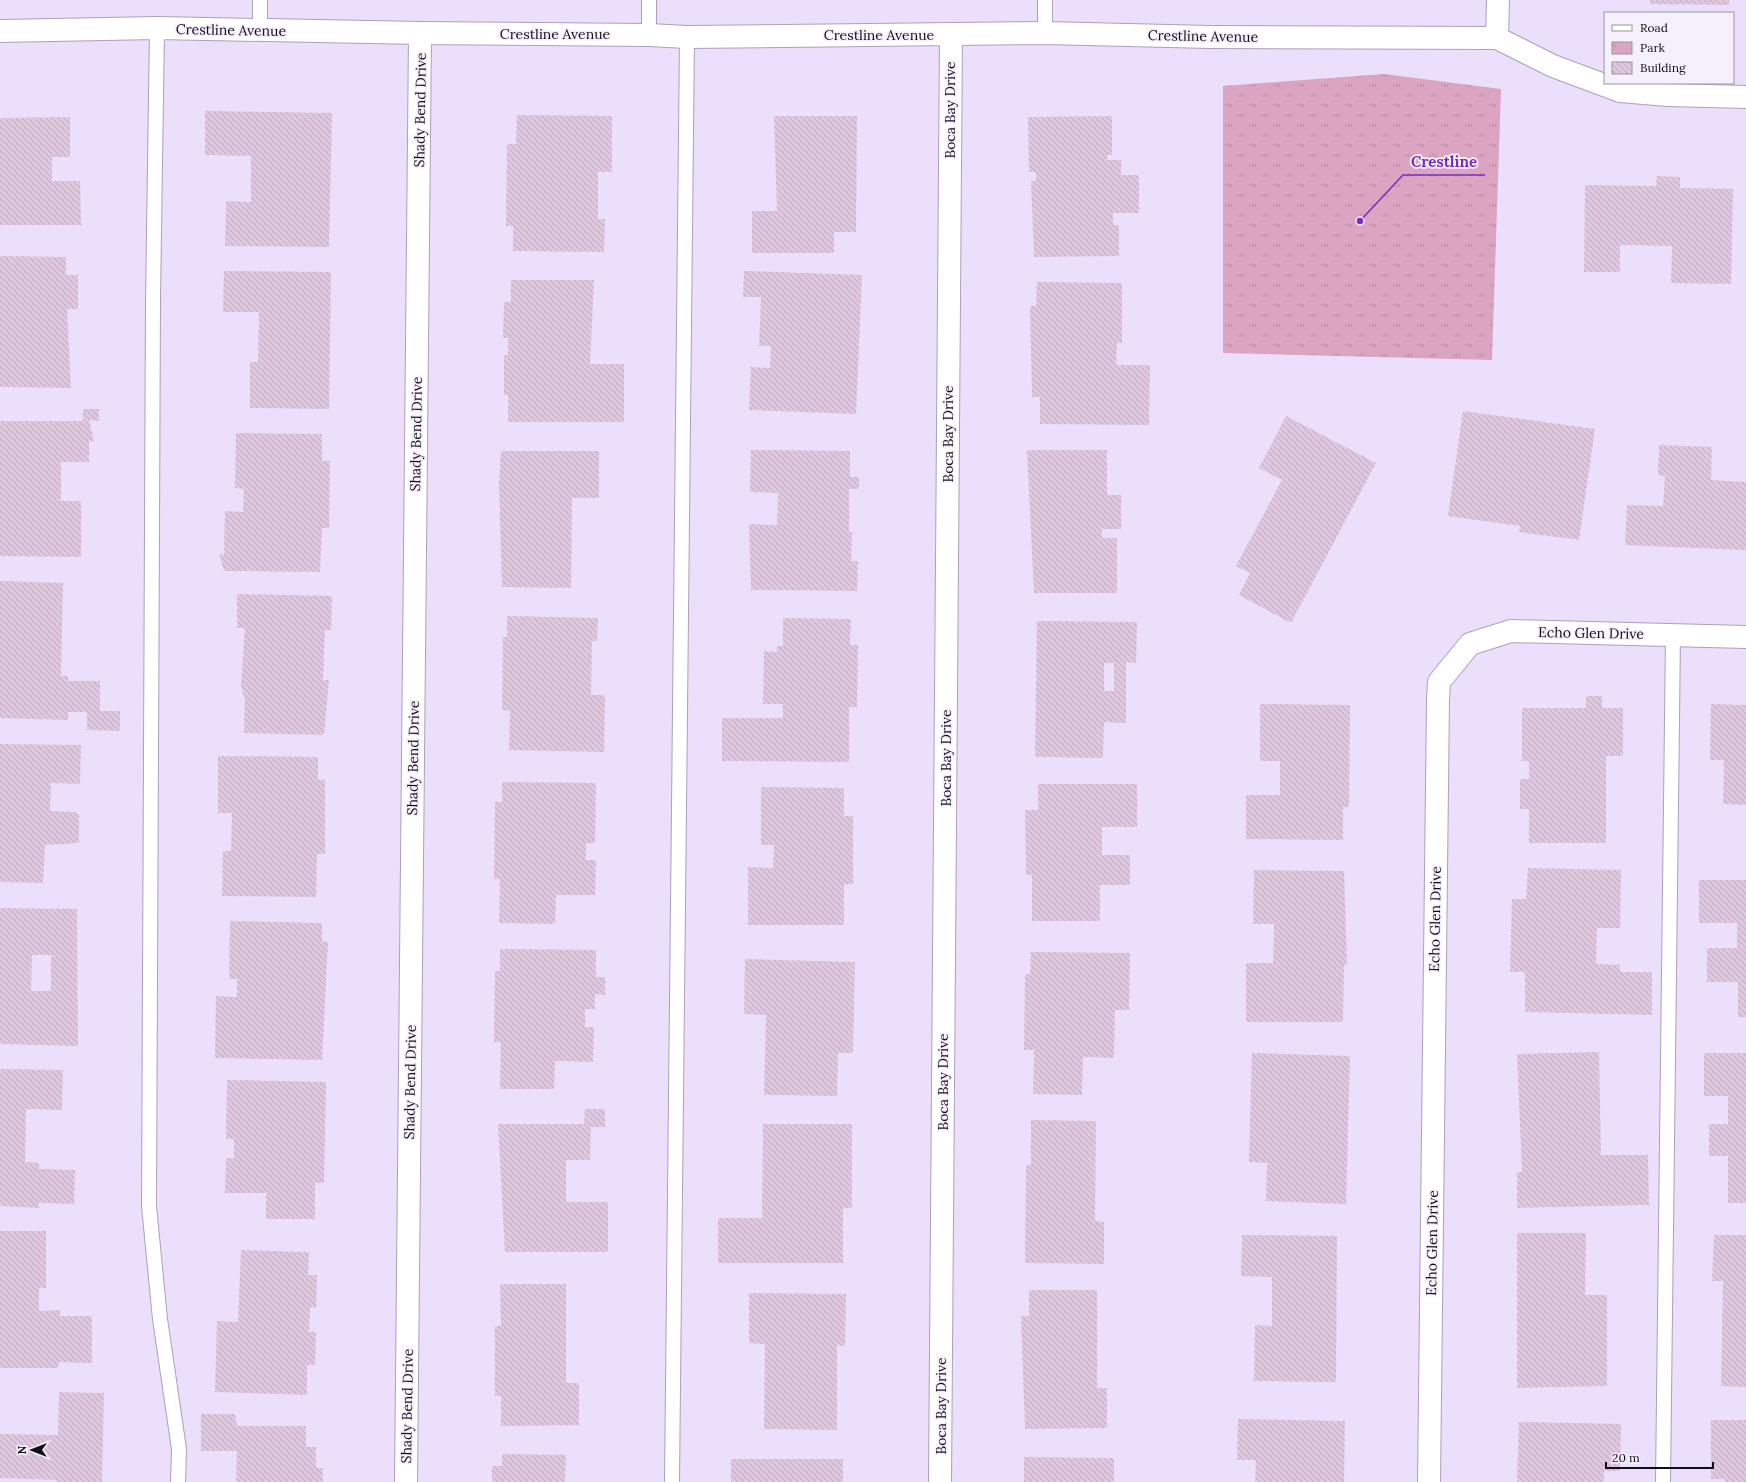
<svg xmlns="http://www.w3.org/2000/svg" width="1746" height="1482" font-family="Lora,serif">
<style>
.park{fill:url(#park-tufts)}
.building{fill:url(#building-back-hatch);fill-rule:evenodd}
.lines{fill:none;stroke-linecap:round;stroke-linejoin:round}
.lane-casing{stroke:#aca0bb;stroke-width:16}
.street-casing{stroke:#aca0bb;stroke-width:24}
.lane{stroke:#fff;stroke-width:14}
.street{stroke:#fff;stroke-width:22}
.labels{text-anchor:middle;stroke-width:3.5;stroke-linejoin:round;paint-order:stroke}
.street-label{font-size:14px;fill:#110d16;stroke:#f5f0fc}
.leader{fill:none;stroke:#7b2cbf;stroke-width:1.5}
.callout-dot{fill:#7b2cbf;stroke:#f5f0fc;stroke-width:1.5}
.callout-label{font-size:15px;text-anchor:middle;font-weight:bold;fill:#7b2cbf;stroke:#f5f0fc;stroke-width:3.5;stroke-linejoin:round;paint-order:stroke}
</style>
<defs>
<pattern id="park-tufts" width="24" height="20" patternUnits="userSpaceOnUse"><rect width="24" height="20" fill="#dba5c1"/><path d="M3 7l-1-3M5 7V3M7 7l1-3M15 17l-1-3M17 17v-4M19 17l1-3" fill="none" stroke="#bb8da5"/></pattern>
<pattern id="building-back-hatch" width="6" height="6" patternUnits="userSpaceOnUse"><rect width="6" height="6" fill="#dfc7df"/><path d="M-1 5l2 2M0 0l6 6M5-1l2 2" fill="none" stroke="#beaabf"/></pattern>
</defs>
<rect width="100%" height="100%" fill="#ecdffc"/>
<path class="park" d="M 1384,74 L 1501,89 L 1492,360 L 1223,353 L 1223,86 Z"/>
<path class="building" d="M 1650,0 L 1729,0 L 1729,5 L 1650,4 Z
M 205,111 L 332,113 L 329,247 L 225,246 L 226,201 L 251,202 L 251,156 L 205,155 Z
M 517,115 L 612,116 L 612,172 L 598,172 L 598,219 L 605,219 L 604,252 L 513,251 L 513,226 L 506,226 L 507,144 L 516,144 Z
M 774,116 L 857,116 L 856,232 L 834,232 L 834,253 L 752,253 L 752,211 L 777,211 Z
M 1112,116 L 1112,155 L 1107,155 L 1107,160 L 1121,160 L 1121,175 L 1139,175 L 1139,213 L 1113,213 L 1113,225 L 1119,225 L 1119,256 L 1034,257 L 1031,181 L 1036,181 L 1036,172 L 1029,172 L 1028,117 Z
M 70,117 L 70,157 L 52,157 L 52,181 L 80,181 L 81,225 L 0,225 L 0,118 Z
M 1657,176 L 1680,177 L 1680,188 L 1733,189 L 1731,284 L 1671,283 L 1672,246 L 1620,245 L 1620,272 L 1584,272 L 1585,185 L 1656,186 Z
M 0,256 L 66,257 L 66,275 L 78,275 L 78,309 L 67,309 L 71,388 L 0,387 Z
M 224,271 L 331,272 L 329,409 L 250,408 L 250,362 L 258,362 L 259,312 L 223,312 Z
M 744,271 L 862,275 L 856,414 L 749,410 L 751,367 L 770,368 L 771,346 L 759,346 L 761,297 L 743,297 Z
M 511,280 L 594,280 L 590,364 L 624,364 L 624,422 L 508,422 L 508,395 L 504,395 L 504,355 L 508,355 L 508,338 L 503,338 L 504,302 L 511,302 Z
M 1037,282 L 1122,283 L 1122,343 L 1117,343 L 1116,365 L 1150,365 L 1149,425 L 1040,424 L 1040,397 L 1032,397 L 1030,306 L 1036,306 Z
M 83,409 L 99,409 L 99,421 L 89,420 L 94,441 L 89,441 L 89,462 L 61,462 L 61,501 L 81,501 L 81,557 L 0,556 L 0,421 L 83,421 Z
M 1463,411 L 1595,429 L 1579,540 L 1519,532 L 1520,526 L 1448,516 Z
M 1286,416 L 1376,463 L 1291,623 L 1239,595 L 1250,573 L 1236,566 L 1282,480 L 1259,468 Z
M 236,433 L 322,434 L 322,461 L 330,461 L 329,528 L 322,528 L 320,572 L 224,571 L 219,554 L 224,554 L 225,511 L 243,512 L 244,489 L 235,488 Z
M 1659,445 L 1712,447 L 1711,480 L 1746,482 L 1746,550 L 1625,545 L 1627,505 L 1663,506 L 1665,476 L 1658,475 Z
M 751,450 L 850,451 L 850,477 L 859,477 L 859,489 L 849,489 L 849,532 L 852,532 L 851,561 L 858,561 L 857,591 L 751,590 L 749,524 L 777,525 L 778,493 L 750,492 Z
M 1027,450 L 1107,450 L 1107,495 L 1121,495 L 1121,529 L 1102,529 L 1102,538 L 1117,538 L 1117,593 L 1034,593 Z
M 501,451 L 599,451 L 599,498 L 572,498 L 571,588 L 502,587 L 499,484 Z
M 0,581 L 63,583 L 61,676 L 68,676 L 68,681 L 100,681 L 100,711 L 120,711 L 120,731 L 87,730 L 87,712 L 68,712 L 68,720 L 0,718 Z
M 237,594 L 332,596 L 331,630 L 325,630 L 323,680 L 329,680 L 324,735 L 244,733 L 245,700 L 241,686 L 245,628 L 237,628 Z
M 507,616 L 598,618 L 597,641 L 592,641 L 591,695 L 605,695 L 604,752 L 509,750 L 510,711 L 502,710 L 503,637 L 507,637 Z
M 783,618 L 851,619 L 850,645 L 858,645 L 857,707 L 849,707 L 849,762 L 722,761 L 722,718 L 783,718 L 783,704 L 763,704 L 764,651 L 777,652 L 777,646 L 783,646 Z
M 1037,621 L 1137,622 L 1136,663 L 1126,662 L 1126,723 L 1104,722 L 1103,758 L 1035,757 ZM 1104,663 L 1114,663 L 1114,691 L 1104,691 Z
M 1586,696 L 1602,696 L 1602,708 L 1623,708 L 1623,756 L 1606,756 L 1606,843 L 1529,843 L 1529,809 L 1520,809 L 1520,779 L 1529,779 L 1529,761 L 1522,761 L 1522,708 L 1586,708 Z
M 1260,704 L 1350,705 L 1349,807 L 1343,807 L 1343,840 L 1246,839 L 1246,795 L 1280,795 L 1280,761 L 1260,761 Z
M 1711,704 L 1746,705 L 1746,805 L 1723,804 L 1724,760 L 1710,760 Z
M 0,744 L 81,745 L 80,784 L 51,783 L 50,811 L 75,812 L 79,815 L 79,843 L 45,845 L 43,883 L 0,882 Z
M 218,756 L 318,757 L 318,780 L 325,780 L 325,854 L 317,854 L 316,897 L 222,896 L 223,851 L 231,851 L 232,813 L 218,813 Z
M 502,782 L 596,783 L 595,843 L 586,843 L 586,860 L 596,860 L 595,895 L 556,895 L 555,924 L 499,923 L 500,879 L 494,879 L 495,802 L 502,802 Z
M 1038,784 L 1137,784 L 1137,827 L 1102,827 L 1102,855 L 1130,855 L 1130,885 L 1100,885 L 1100,921 L 1032,921 L 1032,875 L 1026,875 L 1025,810 L 1038,810 Z
M 761,787 L 844,788 L 844,816 L 853,816 L 853,884 L 844,884 L 844,925 L 748,925 L 748,867 L 773,868 L 774,845 L 761,845 Z
M 1528,868 L 1621,870 L 1620,928 L 1597,928 L 1596,964 L 1620,965 L 1620,972 L 1652,972 L 1652,1015 L 1525,1012 L 1525,972 L 1510,972 L 1512,899 L 1526,899 Z
M 1254,870 L 1344,871 L 1347,965 L 1344,965 L 1343,1022 L 1246,1022 L 1246,963 L 1273,963 L 1274,924 L 1253,924 Z
M 1699,880 L 1746,880 L 1746,1017 L 1738,1017 L 1738,982 L 1707,982 L 1707,948 L 1737,948 L 1737,923 L 1699,923 Z
M 0,908 L 77,909 L 78,1046 L 0,1044 ZM 32,955 L 51,955 L 51,991 L 31,991 Z
M 230,921 L 322,923 L 322,941 L 328,942 L 322,1060 L 215,1058 L 216,996 L 237,997 L 237,979 L 229,979 Z
M 500,949 L 596,950 L 596,977 L 605,977 L 605,995 L 595,994 L 595,1009 L 585,1009 L 585,1027 L 594,1027 L 593,1062 L 555,1061 L 554,1089 L 500,1089 L 501,1042 L 494,1042 L 495,971 L 500,971 Z
M 1031,952 L 1130,953 L 1129,1010 L 1115,1010 L 1114,1058 L 1083,1057 L 1082,1095 L 1033,1094 L 1034,1050 L 1024,1050 L 1025,974 L 1030,974 Z
M 745,959 L 855,962 L 853,1053 L 838,1053 L 837,1096 L 764,1095 L 766,1015 L 744,1014 Z
M 1599,1052 L 1601,1155 L 1648,1155 L 1649,1205 L 1517,1208 L 1517,1172 L 1522,1172 L 1517,1054 Z
M 1252,1053 L 1350,1056 L 1346,1204 L 1266,1201 L 1267,1163 L 1249,1162 Z
M 1704,1053 L 1746,1053 L 1746,1203 L 1728,1203 L 1728,1156 L 1709,1156 L 1709,1124 L 1728,1124 L 1728,1096 L 1704,1096 Z
M 0,1069 L 63,1070 L 62,1110 L 26,1109 L 25,1162 L 39,1163 L 39,1169 L 75,1170 L 74,1204 L 39,1203 L 39,1208 L 0,1206 Z
M 227,1080 L 326,1082 L 324,1183 L 315,1183 L 315,1219 L 266,1219 L 266,1193 L 225,1193 L 226,1158 L 234,1158 L 234,1139 L 226,1139 Z
M 585,1109 L 605,1109 L 605,1127 L 591,1127 L 590,1160 L 566,1160 L 566,1202 L 608,1202 L 608,1252 L 505,1252 L 498,1124 L 584,1124 Z
M 1031,1120 L 1096,1121 L 1095,1221 L 1104,1222 L 1104,1264 L 1025,1263 L 1026,1165 L 1031,1165 Z
M 763,1124 L 852,1124 L 852,1208 L 843,1208 L 843,1263 L 718,1263 L 718,1218 L 762,1218 Z
M 0,1231 L 46,1231 L 46,1288 L 39,1288 L 39,1311 L 60,1310 L 60,1316 L 92,1316 L 92,1363 L 59,1362 L 58,1368 L 0,1368 Z
M 1517,1233 L 1586,1233 L 1585,1295 L 1607,1295 L 1607,1386 L 1517,1388 Z
M 1242,1235 L 1337,1236 L 1336,1382 L 1254,1381 L 1255,1325 L 1272,1326 L 1272,1277 L 1241,1276 Z
M 1714,1235 L 1746,1235 L 1746,1387 L 1721,1386 L 1723,1281 L 1712,1281 Z
M 241,1250 L 309,1252 L 308,1275 L 317,1275 L 316,1308 L 310,1307 L 309,1332 L 316,1332 L 315,1365 L 307,1365 L 307,1395 L 215,1392 L 217,1321 L 238,1322 Z
M 500,1284 L 566,1284 L 566,1383 L 579,1383 L 579,1425 L 501,1426 L 501,1396 L 495,1396 L 495,1326 L 501,1326 Z
M 1029,1290 L 1097,1290 L 1097,1388 L 1107,1388 L 1107,1428 L 1025,1429 L 1021,1316 L 1029,1316 Z
M 749,1293 L 846,1294 L 845,1346 L 837,1345 L 837,1430 L 764,1429 L 765,1344 L 749,1343 Z
M 59,1392 L 104,1393 L 102,1482 L 56,1482 L 56,1480 L 0,1478 L 0,1434 L 58,1435 Z
M 201,1414 L 235,1414 L 237,1426 L 306,1426 L 306,1447 L 316,1447 L 316,1468 L 323,1468 L 323,1482 L 236,1482 L 237,1451 L 201,1451 Z
M 1238,1419 L 1345,1421 L 1344,1482 L 1255,1482 L 1256,1460 L 1237,1460 Z
M 1711,1420 L 1746,1420 L 1746,1482 L 1725,1482 L 1725,1479 L 1711,1479 Z
M 1519,1422 L 1621,1424 L 1620,1471 L 1604,1471 L 1604,1482 L 1517,1482 Z
M 502,1454 L 566,1455 L 565,1482 L 492,1482 L 492,1466 L 502,1466 Z
M 1024,1457 L 1114,1458 L 1114,1482 L 1024,1482 Z
M 731,1459 L 843,1459 L 843,1482 L 731,1482 Z"/>
<g class="lines">
<defs>
<path id="lane" d="M 157,28 L 153,301 L 149,1206 L 160,1319 L 179,1449 L 178,1482
M 260,30 L 260,0
M 1045,33 L 1045,0
M 649,35 L 649,0
M 672,1482 L 687,37
M 1663,1482 L 1673,635"/>
<path id="street" d="M 0,31 L 157,28 L 420,33 L 649,35 L 687,37 L 1045,33 L 1210,37 L 1497,38 L 1553,66 L 1620,91 L 1668,95 L 1746,97
M 1497,38 L 1498,0
M 406,1482 L 420,33
M 940,1482 L 951,35
M 1429,1482 L 1438,699 L 1439,682 L 1470,644 L 1511,631 L 1746,637"/>
</defs>
<use href="#lane" class="lane-casing"/>
<use href="#street" class="street-casing"/>
<use href="#lane" class="lane"/>
<use href="#street" class="street"/>
</g>
<g class="labels">
<g class="street-label">
<text transform="translate(231 30) rotate(1)" y="5">Crestline Avenue</text>
<text x="555" y="39">Crestline Avenue</text>
<text x="879" y="40">Crestline Avenue</text>
<text transform="translate(1203 36) rotate(1)" y="5">Crestline Avenue</text>
<text transform="translate(420 110) rotate(-89)" y="5">Shady Bend Drive</text>
<text transform="translate(950 110) rotate(-90)" y="5">Boca Bay Drive</text>
<text transform="translate(416 434) rotate(-89)" y="5">Shady Bend Drive</text>
<text transform="translate(948 434) rotate(-90)" y="5">Boca Bay Drive</text>
<text transform="translate(1591 633) rotate(1)" y="5">Echo Glen Drive</text>
<text transform="translate(413 758) rotate(-89)" y="5">Shady Bend Drive</text>
<text transform="translate(946 758) rotate(-90)" y="5">Boca Bay Drive</text>
<text transform="translate(1435 919) rotate(-89)" y="5">Echo Glen Drive</text>
<text transform="translate(410 1082) rotate(-89)" y="5">Shady Bend Drive</text>
<text transform="translate(943 1082) rotate(-90)" y="5">Boca Bay Drive</text>
<text transform="translate(1432 1243) rotate(-89)" y="5">Echo Glen Drive</text>
<text transform="translate(407 1406) rotate(-89)" y="5">Shady Bend Drive</text>
<text transform="translate(941 1406) rotate(-90)" y="5">Boca Bay Drive</text>
</g>
</g>
<path class="leader" d="M1360 221L1403 175H1485"/>
<circle class="callout-dot" cx="1360" cy="221" r="4"/>
<g class="callout-label">
<text x="1444" y="167">Crestline</text>
</g>
<rect x="1604" y="12" width="130" height="72" fill="#f5f0fc" stroke="#9a95a0"/>
<rect x="1612" y="25" width="20" height="6" fill="#ffffff" stroke="#9a95a0"/>
<text x="1640" y="32" font-size="12" fill="#110d16">Road</text>
<rect x="1612" y="42" width="20" height="12" fill="url(#park-tufts)" stroke="#9a95a0"/>
<text x="1640" y="52" font-size="12" fill="#110d16">Park</text>
<rect x="1612" y="62" width="20" height="12" fill="url(#building-back-hatch)" stroke="#9a95a0"/>
<text x="1640" y="72" font-size="12" fill="#110d16">Building</text>
<g transform="translate(32 1450) rotate(270)" stroke="#f5f0fc" stroke-width="3" paint-order="stroke">
<path d="M0-3L7 15L0 10L-7 15Z" fill="#110d16"/>
<text y="-6" font-size="11" font-weight="bold" text-anchor="middle" fill="#110d16">N</text>
</g>
<path d="M1606 1462v6h107v-6" fill="none" stroke="#110d16" stroke-width="2"/>
<text x="1612" y="1462" font-size="12" fill="#110d16" stroke="#f5f0fc" stroke-width="3" paint-order="stroke">20 m</text>
</svg>
